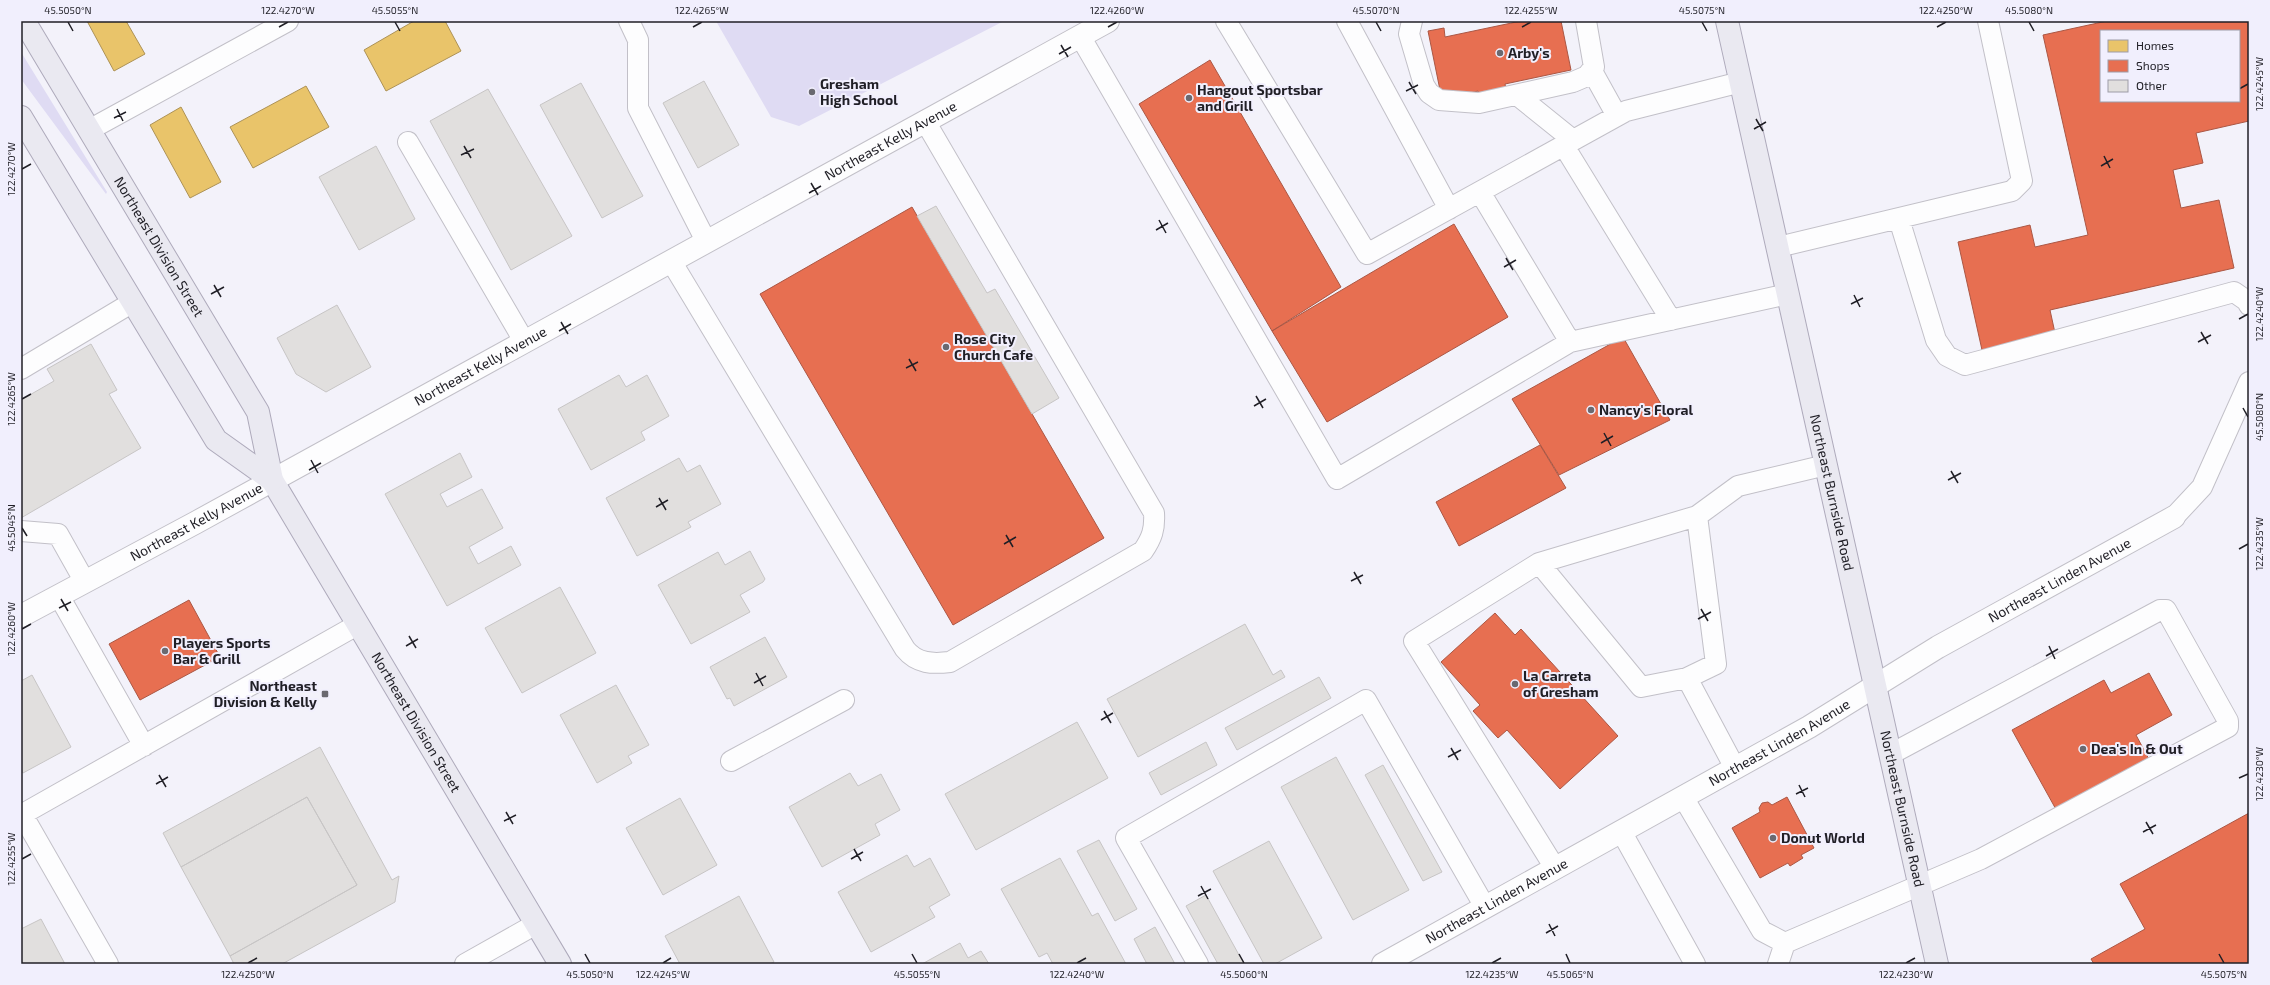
<svg xmlns="http://www.w3.org/2000/svg" width="2270" height="985" font-family="'Exo 2',sans-serif">
<style>
.green{fill:#dfdbf3}
.homes{fill:#e9c46a;stroke:#ad9256}
.shops{fill:#e76f51;stroke:#ab5744;fill-rule:evenodd}
.building{fill:#e1dfde;stroke:#c7c5c5}
.lines{fill:none;stroke-linecap:round;stroke-linejoin:round}
.service-casing{stroke:#c2c0c8;stroke-width:22}
.minor-casing{stroke:#c2c0c8;stroke-width:24}
.tertiary-casing{stroke:#c2c0c8;stroke-width:24}
.primary-casing{stroke:#aeaabb;stroke-width:24}
.service{stroke:#fdfdfe;stroke-width:20}
.minor{stroke:#fdfdfe;stroke-width:22}
.tertiary{stroke:#fdfdfe;stroke-width:22}
.primary{stroke:#eae9f1;stroke-width:22}
.ticks{fill:none;stroke:#201f26;stroke-width:1.5}
.poi-dot{fill:#6a6970;stroke:#f1effd;stroke-width:1.5}
.labels{text-anchor:middle;stroke-width:4;stroke-linejoin:round;paint-order:stroke}
.poi-label{font-size:14px;font-weight:bold;fill:#201f26;stroke:#f1effd;text-anchor:start}
.street-label{font-size:14px;fill:#201f26;stroke:#f1effd}
.neatline{fill:none;stroke:#201f26;stroke-width:1.5}
.ticks-label{font-size:10px;text-anchor:middle;fill:#201f26}
</style>
<rect width="100%" height="100%" fill="#f3f2fa"/>
<path class="green" d="M 716,21 L 1004,21 L 799,126 L 771,117 Z
M 21,52 L 107,192 L 106,194 L 21,79 Z"/>
<path class="homes" d="M 87,21 L 126,21 L 145,54 L 114,71 Z
M 414,21 L 445,21 L 461,51 L 386,91 L 364,50 Z
M 306,86 L 329,127 L 253,168 L 230,127 Z
M 181,107 L 221,182 L 190,198 L 150,125 Z"/>
<path class="shops" d="M 1521,21 L 1561,21 L 1571,70 L 1505,84 L 1507,94 L 1480,100 L 1478,91 L 1458,96 L 1441,95 L 1428,31 L 1444,28 L 1445,37 Z
M 2107,21 L 2249,21 L 2249,121 L 2196,133 L 2203,163 L 2173,170 L 2181,208 L 2219,200 L 2234,268 L 2050,310 L 2055,333 L 1982,350 L 1958,242 L 2030,225 L 2035,247 L 2088,235 L 2043,35 ZM 2101,31 L 2239,31 L 2239,101 L 2101,101 Z
M 1210,60 L 1341,287 L 1272,331 L 1139,104 Z
M 912,207 L 1104,538 L 953,625 L 760,294 Z
M 1454,224 L 1508,317 L 1327,422 L 1272,331 Z
M 1623,337 L 1670,420 L 1559,475 L 1512,399 Z
M 1540,445 L 1566,488 L 1459,546 L 1436,502 Z
M 189,600 L 220,657 L 140,700 L 109,644 Z
M 1495,613 L 1515,635 L 1521,629 L 1618,736 L 1560,789 L 1507,730 L 1498,738 L 1473,711 L 1480,705 L 1441,662 Z
M 2149,673 L 2172,715 L 2136,735 L 2151,763 L 2058,813 L 2012,730 L 2104,680 L 2111,693 Z
M 1787,797 L 1814,848 L 1801,855 L 1803,858 L 1790,866 L 1788,863 L 1760,878 L 1732,828 L 1760,812 L 1759,808 L 1762,803 L 1768,802 L 1772,805 Z
M 2249,813 L 2249,964 L 2094,964 L 2091,959 L 2145,929 L 2120,884 Z"/>
<path class="building" d="M 704,81 L 739,145 L 698,168 L 663,103 Z
M 581,83 L 643,196 L 602,218 L 540,105 Z
M 488,89 L 572,236 L 511,270 L 430,121 Z
M 376,146 L 415,219 L 359,250 L 319,177 Z
M 936,206 L 987,293 L 995,289 L 1059,398 L 1032,414 L 917,216 Z
M 337,305 L 371,367 L 326,392 L 296,374 L 277,338 Z
M 91,344 L 117,390 L 109,394 L 141,448 L 21,518 L 21,400 L 54,381 L 47,369 Z
M 619,375 L 626,387 L 647,375 L 669,416 L 641,432 L 645,440 L 591,470 L 558,409 Z
M 460,453 L 472,477 L 440,494 L 447,507 L 482,489 L 503,528 L 469,547 L 478,564 L 511,546 L 521,565 L 447,606 L 385,494 Z
M 679,458 L 687,472 L 700,465 L 721,504 L 688,522 L 691,527 L 637,556 L 606,498 Z
M 750,551 L 765,579 L 763,582 L 740,595 L 750,612 L 691,644 L 658,585 L 718,552 L 725,565 Z
M 560,587 L 596,653 L 522,693 L 485,628 Z
M 1245,624 L 1273,675 L 1281,670 L 1285,677 L 1138,757 L 1107,699 Z
M 765,637 L 787,677 L 734,706 L 730,698 L 727,699 L 710,667 Z
M 32,675 L 71,747 L 23,773 L 21,769 L 21,681 Z
M 1319,677 L 1331,698 L 1237,750 L 1225,728 Z
M 616,685 L 649,745 L 628,756 L 632,763 L 597,783 L 560,715 Z
M 1077,722 L 1108,778 L 976,850 L 945,794 Z
M 1206,742 L 1217,765 L 1161,795 L 1149,773 Z
M 320,747 L 392,880 L 399,876 L 395,902 L 282,964 L 234,964 L 230,956 L 357,885 L 307,797 L 181,867 L 163,833 Z
M 1336,757 L 1409,890 L 1353,920 L 1281,787 Z
M 1383,765 L 1442,872 L 1423,881 L 1365,775 Z
M 850,773 L 858,786 L 881,774 L 900,810 L 875,824 L 880,835 L 822,867 L 789,807 Z
M 307,797 L 357,885 L 230,956 L 181,867 Z
M 680,798 L 717,865 L 663,895 L 626,828 Z
M 1099,840 L 1137,909 L 1115,921 L 1077,851 Z
M 1269,841 L 1322,938 L 1275,964 L 1264,964 L 1213,871 Z
M 907,855 L 914,867 L 930,858 L 950,895 L 929,907 L 935,917 L 871,952 L 838,892 Z
M 1060,858 L 1092,916 L 1098,913 L 1126,964 L 1053,964 L 1047,953 L 1039,957 L 1001,889 Z
M 1206,895 L 1244,964 L 1218,964 L 1186,906 Z
M 739,896 L 774,962 L 770,964 L 680,964 L 665,936 Z
M 41,919 L 65,964 L 21,964 L 21,929 Z
M 1155,927 L 1175,964 L 1147,964 L 1134,939 Z
M 960,943 L 968,958 L 981,951 L 989,964 L 922,964 Z"/>
<g class="lines">
<defs>
<path id="service" d="M 629,21 L 638,40 L 638,108 L 706,241
M 1226,21 L 1367,254 L 1626,111 L 1741,82
M 1347,21 L 1449,209
M 1412,21 L 1409,34 L 1424,85 L 1429,93 L 1439,100 L 1479,103 L 1573,82 L 1587,76 L 1594,67 L 1586,21
M 1080,36 L 1337,479 L 1570,342 L 1788,294
M 1592,71 L 1617,116
M 1517,95 L 1573,140
M 89,130 L 288,21
M 408,142 L 524,341
M 1564,146 L 1671,320
M 1480,192 L 1570,342
M 1899,219 L 1936,340 L 1947,356 L 1965,365 L 2234,292 L 2247,301 L 2249,305
M 1778,247 L 2012,191 L 2022,181 L 1988,21
M 671,261 L 905,649 C 917,664 933,664 950,662 L 1143,551 C 1152,538 1155,529 1154,513 L 925,121
M 21,369 L 133,302
M 2174,517 L 2202,487 L 2249,382
M 21,531 L 58,534 L 85,582
M 1539,563 L 1697,516
M 59,596 L 144,746
M 731,761 L 844,700
M 1735,768 L 1687,678 L 1716,664 L 1697,516 L 1738,486 L 1826,465
M 1683,797 L 1762,931 L 1785,943 L 1981,859 L 2228,727 L 2228,721 L 2166,610 L 2160,610 L 1891,754
M 22,814 L 108,964
M 21,815 L 357,625
M 1621,831 L 1695,964
M 1555,868 L 1414,641 L 1539,563 L 1641,687 L 1687,678
M 465,964 L 536,924
M 1198,964 L 1126,838 L 1366,700 L 1485,907
M 1778,964 L 1785,943"/>
<g id="minor">
<path id="s1" d="M 1383,964 L 1809,727 L 1938,647 L 2174,517"/>
</g>
<g id="tertiary">
<path id="s2" d="M 21,616 L 195,523 L 1108,21"/>
</g>
<g id="primary">
<path id="s3" d="M 24,21 L 258,412 L 272,480 L 560,964"/>
<path id="s4" d="M 1727,21 L 1937,964"/>
<path d="M 21,117 L 216,440 L 272,480"/>
</g>
</defs>
<use href="#service" class="service-casing"/>
<use href="#minor" class="minor-casing"/>
<use href="#tertiary" class="tertiary-casing"/>
<use href="#primary" class="primary-casing"/>
<use href="#service" class="service"/>
<use href="#minor" class="minor"/>
<use href="#tertiary" class="tertiary"/>
<use href="#primary" class="primary"/>
</g>
<path class="ticks" d="M 68,22 L 73,31M 395,22 L 400,31M 1376,22 L 1381,31M 1702,22 L 1707,31M 2029,22 L 2034,31M 279,27 L 288,22M 693,27 L 702,22M 1108,27 L 1117,22M 1522,27 L 1531,22M 1937,27 L 1946,22M 1061,45 L 1068,57M 1059,54 L 1071,47M 1409,82 L 1416,94M 2239,89 L 2248,84M 1406,91 L 1418,85M 117,109 L 123,121M 114,118 L 126,112M 1756,119 L 1763,131M 1754,129 L 1766,122M 464,146 L 471,158M 461,155 L 474,149M 2104,156 L 2110,168M 2101,166 L 2113,159M 22,169 L 31,164M 811,183 L 818,195M 809,193 L 821,186M 1159,220 L 1166,233M 1156,230 L 1168,223M 1506,258 L 1513,270M 1504,267 L 1516,260M 214,285 L 221,297M 211,294 L 224,287M 1854,295 L 1860,307M 1851,304 L 1863,298M 2239,319 L 2248,314M 561,322 L 568,334M 559,331 L 571,324M 2201,332 L 2208,344M 2198,342 L 2211,335M 909,359 L 916,371M 906,368 L 918,362M 1256,396 L 1263,408M 22,399 L 31,394M 1254,406 L 1266,399M 2243,408 L 2248,417M 1604,433 L 1611,446M 1601,443 L 1613,436M 311,460 L 318,473M 309,470 L 321,463M 1951,471 L 1958,483M 1948,480 L 1961,473M 659,498 L 666,510M 656,507 L 668,500M 22,528 L 27,536M 1006,535 L 1013,547M 1004,544 L 1016,537M 2239,549 L 2248,544M 1354,572 L 1361,584M 1351,581 L 1363,575M 61,599 L 68,611M 59,608 L 71,602M 1701,609 L 1708,621M 1698,619 L 1711,612M 22,629 L 31,624M 409,636 L 416,648M 406,646 L 418,639M 2049,646 L 2055,659M 2046,656 L 2058,649M 756,673 L 763,686M 754,683 L 766,676M 1104,711 L 1111,723M 1101,720 L 1113,713M 1451,748 L 1458,760M 1448,757 L 1461,750M 159,775 L 166,787M 2239,778 L 2248,774M 156,784 L 168,777M 1799,785 L 1805,797M 1796,794 L 1808,788M 506,812 L 513,824M 504,821 L 516,815M 2146,822 L 2153,834M 2143,832 L 2156,825M 854,849 L 861,861M 22,859 L 31,854M 851,859 L 863,852M 1201,886 L 1208,899M 1198,896 L 1211,889M 1549,924 L 1555,936M 1546,933 L 1558,926M 585,954 L 590,963M 912,954 L 917,963M 1239,954 L 1244,963M 1566,954 L 1570,963M 2219,954 L 2224,963M 248,963 L 257,958M 663,963 L 671,958M 1077,963 L 1086,958M 1492,963 L 1501,958M 1906,963 L 1915,958"/>
<g class="poi-dot">
<circle cx="1500" cy="53" r="4"/>
<circle cx="812" cy="92" r="4"/>
<circle cx="1189" cy="98" r="4"/>
<circle cx="946" cy="347" r="4"/>
<circle cx="1591" cy="410" r="4"/>
<circle cx="165" cy="651" r="4"/>
<circle cx="1515" cy="684" r="4"/>
<rect x="321" y="690" width="8" height="8" rx="2"/>
<circle cx="2083" cy="749" r="4"/>
<circle cx="1773" cy="838" r="4"/>
</g>
<g class="labels">
<g class="poi-label">
<text x="1508" y="58">Arby's</text>
<text x="820" y="89">Gresham<tspan x="820" dy="16">High School</tspan></text>
<text x="1197" y="95">Hangout Sportsbar<tspan x="1197" dy="16">and Grill</tspan></text>
<text x="954" y="344">Rose City<tspan x="954" dy="16">Church Cafe</tspan></text>
<text x="1599" y="415">Nancy's Floral</text>
<text x="173" y="648">Players Sports<tspan x="173" dy="16">Bar &amp; Grill</tspan></text>
<text x="1523" y="681">La Carreta<tspan x="1523" dy="16">of Gresham</tspan></text>
<text x="317" y="691" text-anchor="end">Northeast<tspan x="317" dy="16">Division &amp; Kelly</tspan></text>
<text x="2091" y="754">Dea's In &amp; Out</text>
<text x="1781" y="843">Donut World</text>
</g>
<g class="street-label">
<text dy="5" stroke="none"><textPath href="#s2" startOffset="991">Northeast Kelly Avenue</textPath></text>
<text dy="5" stroke="none"><textPath href="#s3" startOffset="263">Northeast Division Street</textPath></text>
<text dy="5" stroke="none"><textPath href="#s2" startOffset="523">Northeast Kelly Avenue</textPath></text>
<text dy="5" stroke="none"><textPath href="#s4" startOffset="483">Northeast Burnside Road</textPath></text>
<text dy="5" stroke="none"><textPath href="#s2" startOffset="199">Northeast Kelly Avenue</textPath></text>
<text dy="5" stroke="none"><textPath href="#s1" startOffset="778">Northeast Linden Avenue</textPath></text>
<text dy="5" stroke="none"><textPath href="#s3" startOffset="807">Northeast Division Street</textPath></text>
<text dy="5" stroke="none"><textPath href="#s1" startOffset="454">Northeast Linden Avenue</textPath></text>
<text dy="5" stroke="none"><textPath href="#s4" startOffset="807">Northeast Burnside Road</textPath></text>
<text dy="5" stroke="none"><textPath href="#s1" startOffset="130">Northeast Linden Avenue</textPath></text>
</g>
</g>
<rect width="2270" height="985" fill="none" stroke="#f1effd" stroke-width="44"/>
<rect x="2100" y="30" width="140" height="72" fill="#f1effd" stroke="#9d9ca7"/>
<rect x="2108" y="40" width="20" height="12" fill="#e9c46a" stroke="#9d9ca7"/>
<text x="2136" y="50" font-size="12" fill="#201f26">Homes</text>
<rect x="2108" y="60" width="20" height="12" fill="#e76f51" stroke="#9d9ca7"/>
<text x="2136" y="70" font-size="12" fill="#201f26">Shops</text>
<rect x="2108" y="80" width="20" height="12" fill="#e1dfde" stroke="#9d9ca7"/>
<text x="2136" y="90" font-size="12" fill="#201f26">Other</text>
<rect x="22" y="22" width="2226" height="941" class="neatline"/>
<g class="ticks-label">
<text x="68" y="14">45.5050°N</text>
<text x="288" y="14">122.4270°W</text>
<text x="395" y="14">45.5055°N</text>
<text x="702" y="14">122.4265°W</text>
<text x="1117" y="14">122.4260°W</text>
<text x="1376" y="14">45.5070°N</text>
<text x="1531" y="14">122.4255°W</text>
<text x="1702" y="14">45.5075°N</text>
<text x="1946" y="14">122.4250°W</text>
<text x="2029" y="14">45.5080°N</text>
<text transform="translate(2259 84) rotate(-90)" y="4">122.4245°W</text>
<text transform="translate(11 169) rotate(-90)" y="4">122.4270°W</text>
<text transform="translate(2259 314) rotate(-90)" y="4">122.4240°W</text>
<text transform="translate(11 399) rotate(-90)" y="4">122.4265°W</text>
<text transform="translate(2259 417) rotate(-90)" y="4">45.5080°N</text>
<text transform="translate(11 528) rotate(-90)" y="4">45.5045°N</text>
<text transform="translate(2259 544) rotate(-90)" y="4">122.4235°W</text>
<text transform="translate(11 629) rotate(-90)" y="4">122.4260°W</text>
<text transform="translate(2259 774) rotate(-90)" y="4">122.4230°W</text>
<text transform="translate(11 859) rotate(-90)" y="4">122.4255°W</text>
<text x="248" y="978">122.4250°W</text>
<text x="590" y="978">45.5050°N</text>
<text x="663" y="978">122.4245°W</text>
<text x="917" y="978">45.5055°N</text>
<text x="1077" y="978">122.4240°W</text>
<text x="1244" y="978">45.5060°N</text>
<text x="1492" y="978">122.4235°W</text>
<text x="1570" y="978">45.5065°N</text>
<text x="1906" y="978">122.4230°W</text>
<text x="2224" y="978">45.5075°N</text>
</g>
</svg>
